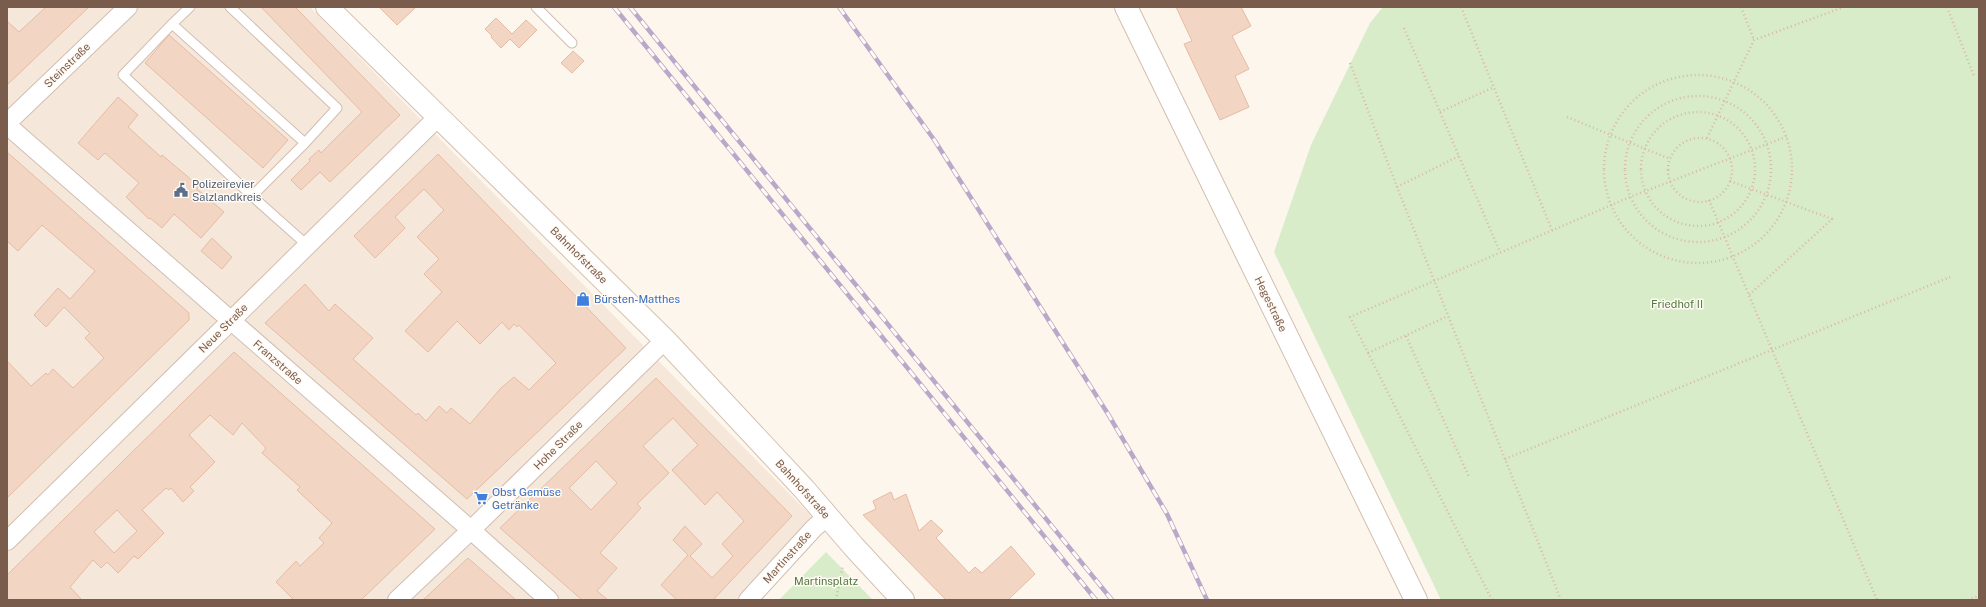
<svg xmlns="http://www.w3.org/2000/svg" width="1986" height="607" font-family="'Public Sans',sans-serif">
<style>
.residential{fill:#f5e8da}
.green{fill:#d8ecc9}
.building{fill:#f3d5c3;stroke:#e6bba3;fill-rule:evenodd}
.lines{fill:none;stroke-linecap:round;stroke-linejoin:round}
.service-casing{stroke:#d1beb0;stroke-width:11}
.minor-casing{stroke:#d1beb0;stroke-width:20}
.tertiary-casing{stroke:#d1beb0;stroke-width:24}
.secondary-casing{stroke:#d6c0b0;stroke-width:24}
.path{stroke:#d9b8a5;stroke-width:2.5;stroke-dasharray:1 3;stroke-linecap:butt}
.service{stroke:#fff;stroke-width:9}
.minor{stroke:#fff;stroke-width:18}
.tertiary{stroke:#fff;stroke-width:22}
.secondary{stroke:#fff;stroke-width:22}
.rail-casing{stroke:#b9a8c9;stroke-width:4.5}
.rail{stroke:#fffaf3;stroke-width:3;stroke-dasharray:9;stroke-linecap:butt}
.labels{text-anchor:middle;stroke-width:3;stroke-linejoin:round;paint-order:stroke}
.street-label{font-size:11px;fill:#7a5c4d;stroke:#fffaf3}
.service-label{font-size:11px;fill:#4e5e75;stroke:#fffaf3;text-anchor:start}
.shop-label{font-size:11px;fill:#366cbe;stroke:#fffaf3;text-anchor:start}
.park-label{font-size:11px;fill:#537a41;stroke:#fffaf3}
</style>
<rect width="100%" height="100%" fill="#fdf6ec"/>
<path class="residential" d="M 7,7 L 310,7 L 824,529 L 759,600 L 7,600 Z"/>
<path class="green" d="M 1383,7 L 1979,7 L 1979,600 L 1441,600 L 1274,252 L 1311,145 L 1370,23 Z
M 826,552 L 868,595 L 873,600 L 779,600 Z"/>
<path class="building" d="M 46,7 L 89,7 L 7,85 L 7,21 L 19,32 Z
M 261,7 L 295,7 L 400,115 L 330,182 L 320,172 L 301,190 L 291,180 L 310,161 L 309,159 L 319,150 L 321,153 L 362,112 Z
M 379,7 L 416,7 L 397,25 Z
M 1176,7 L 1241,7 L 1251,26 L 1232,36 L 1249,69 L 1235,76 L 1249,107 L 1220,120 L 1184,44 L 1192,41 Z
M 496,18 L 512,34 L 526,20 L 537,30 L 519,48 L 510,39 L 501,48 L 491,37 L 492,36 L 485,29 Z
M 169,35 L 288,140 L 263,168 L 145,63 Z
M 573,51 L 584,61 L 572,73 L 561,63 Z
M 118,97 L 138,115 L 128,127 L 161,157 L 162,155 L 187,176 L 199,187 L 197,189 L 224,212 L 201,238 L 174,214 L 162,228 L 150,218 L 149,219 L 126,197 L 139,183 L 105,153 L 98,160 L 78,143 Z
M 7,152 L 189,313 L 189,320 L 7,498 L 7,361 L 31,386 L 46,373 L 48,375 L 53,369 L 73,388 L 104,358 L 85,338 L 90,333 L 64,307 L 46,327 L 34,315 L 58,288 L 70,299 L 95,271 L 42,225 L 18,251 L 7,241 Z
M 438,154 L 626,348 L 467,499 L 265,323 L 305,284 L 329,311 L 335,304 L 373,338 L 353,359 L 416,415 L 418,413 L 426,421 L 439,406 L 447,413 L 451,408 L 470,424 L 501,388 L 514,377 L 529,390 L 556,363 L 519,325 L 517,327 L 514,324 L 509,330 L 502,322 L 480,344 L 457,321 L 428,352 L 405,331 L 442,292 L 424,274 L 439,259 L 417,237 L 444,210 L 424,189 L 395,217 L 405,228 L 375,258 L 354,236 Z
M 212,238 L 232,257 L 222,269 L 201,251 Z
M 234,352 L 435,529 L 361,600 L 294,600 L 276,582 L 296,561 L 300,566 L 324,543 L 319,538 L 332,523 L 297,490 L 300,487 L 262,453 L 266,448 L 242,423 L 233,435 L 210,415 L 189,435 L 215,462 L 190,487 L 194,491 L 183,502 L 171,488 L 169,490 L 166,488 L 142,510 L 164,533 L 138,559 L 134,556 L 118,573 L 107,562 L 101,568 L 93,560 L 70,587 L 82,600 L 7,600 L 7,575 ZM 117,510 L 137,531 L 114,553 L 94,532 Z
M 656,378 L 792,516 L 713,600 L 677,600 L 661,585 L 688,555 L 673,540 L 685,526 L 702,544 L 690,556 L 712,578 L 733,556 L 722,544 L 744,521 L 717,492 L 705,505 L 672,470 L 698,445 L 673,418 L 643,446 L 669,473 L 637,504 L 641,508 L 600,553 L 617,568 L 597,591 L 608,600 L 582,600 L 500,528 ZM 596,461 L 617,483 L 591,510 L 569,488 Z
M 891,492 L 894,500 L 906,494 L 919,531 L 931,520 L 943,531 L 936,538 L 969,573 L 975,567 L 982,573 L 1011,546 L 1035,574 L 1008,600 L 946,600 L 863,515 L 876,509 L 873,501 Z
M 468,558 L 516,600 L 423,600 Z"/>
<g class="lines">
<defs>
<path id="service" d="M 230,7 L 337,108 L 305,143
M 536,7 L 572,43
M 172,24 L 190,7
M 252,196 L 305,143 L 172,24 L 123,75 L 252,196 L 307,245"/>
<path id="minor" d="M 7,123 L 128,7
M 7,125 L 471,530 L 549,600
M 7,541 L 439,116
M 397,600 L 471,530 L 665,340
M 748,600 L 814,528 L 828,516"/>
<path id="tertiary" d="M 1126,7 L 1416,600"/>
<path id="secondary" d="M 327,7 L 665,340 L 804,489 L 854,547 L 903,600"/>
</defs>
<use href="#service" class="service-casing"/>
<use href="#minor" class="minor-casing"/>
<use href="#tertiary" class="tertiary-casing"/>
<use href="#secondary" class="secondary-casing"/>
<path class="path" d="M 1461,7 L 1552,230
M 1741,7 L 1754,40
M 1947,7 L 1974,76
M 1404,28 L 1500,252
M 1350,63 L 1397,187 L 1561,600
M1604 169a94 94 0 1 1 188 0a94 94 0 1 1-188 0Z
M1625 169a73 73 0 1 1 146 0a73 73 0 1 1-146 0Z
M 1440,112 L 1494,87
M1641 169a57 57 0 1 1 114 0a57 57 0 1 1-114 0Z
M 1567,117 L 1670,159
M 1707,138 L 1754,40 L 1844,7
M1668 170a32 32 0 1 1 64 0a32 32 0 1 1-64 0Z
M 1730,181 L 1832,219 L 1749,295
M 1397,187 L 1459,156
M 1709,200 L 1877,600
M 1406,336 L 1469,477
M 1368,353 L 1448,316
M 1505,459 L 1950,277
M 836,600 L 843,565
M 1492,600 L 1350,317 L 1630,197 L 1788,136
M 1968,600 L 1979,596"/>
<use href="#service" class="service"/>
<use href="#minor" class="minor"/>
<use href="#tertiary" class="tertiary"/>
<use href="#secondary" class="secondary"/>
<defs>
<path id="rail" d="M 614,7 L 1096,600
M 630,7 L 1112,600
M 839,7 L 935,141 L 1108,414 L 1167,514 L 1207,600"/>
</defs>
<use href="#rail" class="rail-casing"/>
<use href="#rail" class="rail"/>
</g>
<defs>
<symbol id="civic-bare" viewBox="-9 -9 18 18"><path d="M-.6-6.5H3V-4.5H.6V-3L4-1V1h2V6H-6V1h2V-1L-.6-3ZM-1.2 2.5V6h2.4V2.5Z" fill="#5c6f8a" stroke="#fffaf3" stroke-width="2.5" paint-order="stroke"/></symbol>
<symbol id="shop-bare" viewBox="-9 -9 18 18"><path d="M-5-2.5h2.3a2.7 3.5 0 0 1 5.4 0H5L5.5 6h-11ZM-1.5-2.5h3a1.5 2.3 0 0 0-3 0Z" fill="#3f7fe0" stroke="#fffaf3" stroke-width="2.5" paint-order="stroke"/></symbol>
<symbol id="supermarket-bare" viewBox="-9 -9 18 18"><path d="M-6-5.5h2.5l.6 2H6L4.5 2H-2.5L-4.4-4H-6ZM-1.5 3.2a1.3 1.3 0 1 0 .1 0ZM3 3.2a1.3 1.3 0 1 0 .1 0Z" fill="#3f7fe0" stroke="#fffaf3" stroke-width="2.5" paint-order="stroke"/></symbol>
</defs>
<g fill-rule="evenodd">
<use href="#civic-bare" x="171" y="180" width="20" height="20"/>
<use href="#shop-bare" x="573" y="289" width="20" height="20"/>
<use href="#supermarket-bare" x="471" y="488" width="20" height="20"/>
</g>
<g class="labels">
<g class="street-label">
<text transform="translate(67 65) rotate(-44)" y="4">Steinstraße</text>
<text transform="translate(579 255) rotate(45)" y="4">Bahnhofstraße</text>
<text transform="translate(1271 304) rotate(64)" y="4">Hegestraße</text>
<text transform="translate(223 328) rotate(-45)" y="4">Neue Straße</text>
<text transform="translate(278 362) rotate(41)" y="4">Franzstraße</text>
<text transform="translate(558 445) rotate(-45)" y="4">Hohe Straße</text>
<text transform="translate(803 489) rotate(48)" y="4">Bahnhofstraße</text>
<text transform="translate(787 557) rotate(-48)" y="4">Martinstraße</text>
</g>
<g class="service-label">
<text x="192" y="188">Polizeirevier<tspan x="192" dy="13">Salzlandkreis</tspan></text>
</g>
<g class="shop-label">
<text x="594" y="303">Bürsten-Matthes</text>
<text x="492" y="496">Obst Gemüse<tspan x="492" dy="13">Getränke</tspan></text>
</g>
<g class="park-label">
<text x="1677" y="308">Friedhof II</text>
<text x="826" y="585">Martinsplatz</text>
</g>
</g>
<rect width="1986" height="607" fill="none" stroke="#7a5c4d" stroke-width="16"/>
</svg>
